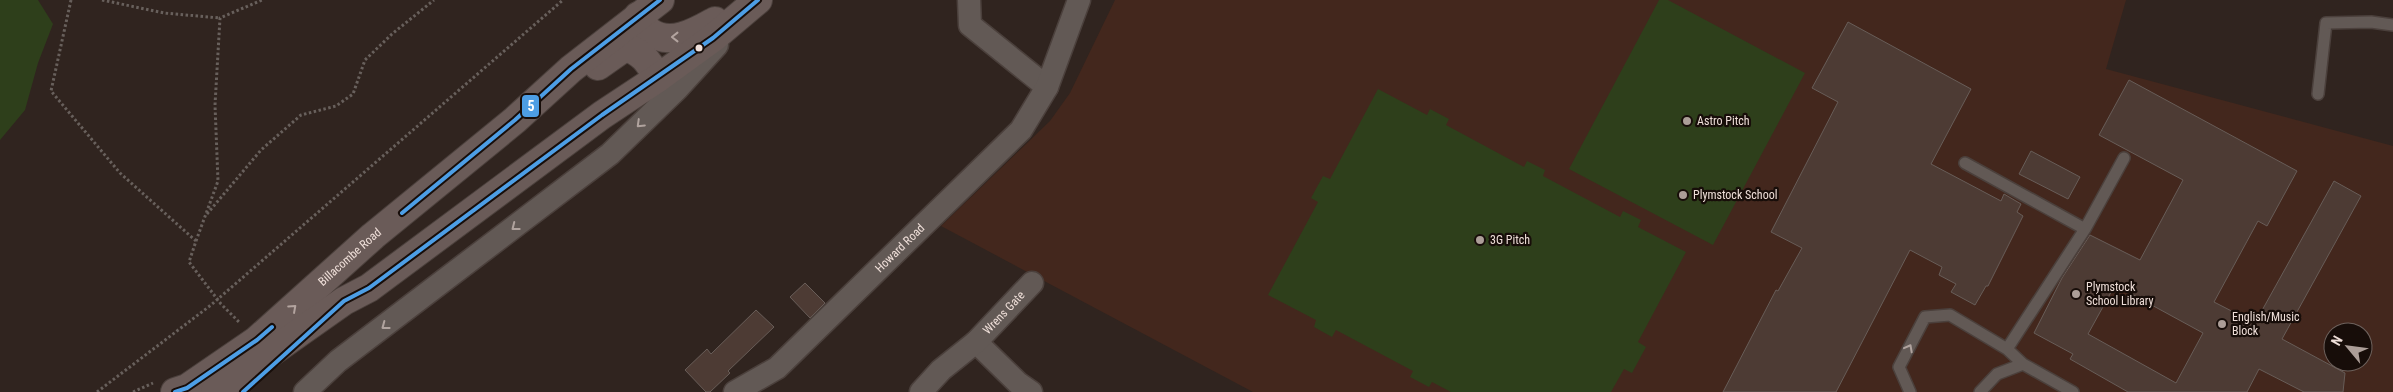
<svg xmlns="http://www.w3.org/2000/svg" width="2393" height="392" font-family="'Roboto Condensed',sans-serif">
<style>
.built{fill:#43271d;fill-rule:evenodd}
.green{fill:#2e3f1b}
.building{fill:#4d3b34;stroke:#685d58;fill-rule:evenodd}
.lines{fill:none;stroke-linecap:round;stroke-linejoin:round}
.service-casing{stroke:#4b403c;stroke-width:14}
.minor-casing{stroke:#4b403c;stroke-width:25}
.primary-casing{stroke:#4b403c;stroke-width:30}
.path{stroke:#68605c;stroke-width:3;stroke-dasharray:2.5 2.5;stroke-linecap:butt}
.service{stroke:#625955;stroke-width:11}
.minor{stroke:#625955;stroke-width:22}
.primary{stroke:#6a5b58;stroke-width:28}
.bus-1-casing{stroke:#170d09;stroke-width:8}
.bus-1{stroke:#4d9ee5;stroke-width:4}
.oneway{stroke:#b3a49f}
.oneway2{stroke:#b0a39e}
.bus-dot{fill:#efdfd9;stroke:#170d09;stroke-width:2}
.poi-dot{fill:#ac9e98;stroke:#170d09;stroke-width:2}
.labels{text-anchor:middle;stroke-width:4.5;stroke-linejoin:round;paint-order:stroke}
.poi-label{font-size:12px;fill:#efdfd9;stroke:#170d09;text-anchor:start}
.street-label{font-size:12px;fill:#efdfd9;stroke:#170d09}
.line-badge{stroke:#170d09;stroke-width:2}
.badge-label{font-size:14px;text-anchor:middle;font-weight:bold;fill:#fff}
</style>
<rect width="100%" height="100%" fill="#30241f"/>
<path class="built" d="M 1115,0 L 2126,0 L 2106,69 L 2393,146 L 2393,392 L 1253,392 L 941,226 L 1050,121 L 1070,93 ZM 2333,332 L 2363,332 L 2363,362 L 2333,362 Z"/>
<path class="green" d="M 0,0 L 38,0 L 53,24 L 38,63 L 25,110 L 0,140 Z
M 1659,0 L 1668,0 L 1805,73 L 1713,245 L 1569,169 Z
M 1378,89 L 1427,115 L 1430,109 L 1449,119 L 1446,125 L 1524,167 L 1527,161 L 1545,170 L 1543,176 L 1620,217 L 1623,211 L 1641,220 L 1638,227 L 1686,252 L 1638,342 L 1646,347 L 1632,373 L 1624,369 L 1611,392 L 1451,392 L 1432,382 L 1429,387 L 1410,377 L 1413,371 L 1336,330 L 1332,337 L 1314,327 L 1316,320 L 1268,295 L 1318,202 L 1311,198 L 1323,176 L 1330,179 Z"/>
<path class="building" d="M 1848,22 L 1971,89 L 1931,164 L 2001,201 L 2004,194 L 2021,204 L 2017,212 L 2023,216 L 1988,286 L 1986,286 L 1975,305 L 1951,292 L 1956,284 L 1939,275 L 1942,267 L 1910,250 L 1836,392 L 1723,392 L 1776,290 L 1778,291 L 1802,248 L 1771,232 L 1838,102 L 1812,88 Z
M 2129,80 L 2297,171 L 2267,226 L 2258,221 L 2214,302 L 2255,323 L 2334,181 L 2361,196 L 2282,339 L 2345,373 L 2343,392 L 2304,392 L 2259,369 L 2247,392 L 2128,392 L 2070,359 L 2073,354 L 2034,333 L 2062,278 L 2090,235 L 2140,260 L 2183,180 L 2099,135 ZM 2115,285 L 2203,333 L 2176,383 L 2088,334 Z
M 2031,151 L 2080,177 L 2068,199 L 2019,174 Z
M 805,283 L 825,303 L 810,318 L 790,297 Z
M 756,310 L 774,327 L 728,371 L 730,373 L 710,392 L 706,392 L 685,370 L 707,349 L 711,354 Z"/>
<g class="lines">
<defs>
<path id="service" d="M 2318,94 L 2326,23 L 2371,22 L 2393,25
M 1965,163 L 2085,229
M 2007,349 L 2085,229 L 2124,158
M 2023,364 L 2073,392
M 1910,392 L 1899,367 L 1925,317 L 1950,315 L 2007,349 L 2023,364 L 1997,374 L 1980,392"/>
<g id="minor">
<path d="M 969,0 L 970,25 L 1047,87"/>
<path d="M 976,342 L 1018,383 L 1031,392"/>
<path d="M 305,392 L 338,361 L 610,154 L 677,89 L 717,45"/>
<path id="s1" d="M 735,392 L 777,368 L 1021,130 L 1047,87 L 1079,0"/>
<path id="s2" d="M 921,392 L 941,370 L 976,342 L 1032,283"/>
</g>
<g id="primary">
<path d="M 638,16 C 642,21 645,28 650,32 C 671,47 697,31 715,21"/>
<path d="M 598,66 L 625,47 C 643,52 649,63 658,78"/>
<path id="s3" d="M 175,392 L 187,388 L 257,340 L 373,236 L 515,120 L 571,69 L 660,0"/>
<path d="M 215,392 L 344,301 L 369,288 L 602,115 L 658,78 L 713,38 L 758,0"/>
</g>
</defs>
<use href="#service" class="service-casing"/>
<use href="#minor" class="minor-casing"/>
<use href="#primary" class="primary-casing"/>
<path class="path" d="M 71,0 L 51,91 L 120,173 L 196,241 L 189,262 L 221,304 L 240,323
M 102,0 L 164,13 L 220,18
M 207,214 L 261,150 L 301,115 L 336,106 L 353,94 L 365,60 L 392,34 L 434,0
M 196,241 L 218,181 L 215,105 L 220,18 L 262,0
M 97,392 L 211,305 L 563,0
M 133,392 L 153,383"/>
<use href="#service" class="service"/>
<use href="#minor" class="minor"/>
<use href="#primary" class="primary"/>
<defs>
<path id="bus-1" d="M 402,213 L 515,120 L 571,69 L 660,0
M 175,392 L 187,388 L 257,340 L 272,327
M 243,392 L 344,301 L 369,288 L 602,115 L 713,38 L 758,0"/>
</defs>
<use href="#bus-1" class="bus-1-casing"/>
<use href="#bus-1" class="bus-1"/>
</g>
<defs><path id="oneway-chevron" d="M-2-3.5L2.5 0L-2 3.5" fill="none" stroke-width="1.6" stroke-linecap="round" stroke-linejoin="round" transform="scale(1.25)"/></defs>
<g class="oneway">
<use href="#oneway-chevron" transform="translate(675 37) rotate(-180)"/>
<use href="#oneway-chevron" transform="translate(293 308) rotate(-42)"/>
</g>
<g class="oneway2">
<use href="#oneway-chevron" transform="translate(640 124) rotate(136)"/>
<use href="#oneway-chevron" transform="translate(515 227) rotate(142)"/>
<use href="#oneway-chevron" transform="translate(385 326) rotate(143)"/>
<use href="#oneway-chevron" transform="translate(1909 348) rotate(-62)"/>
</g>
<circle class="bus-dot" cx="699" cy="48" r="4.5"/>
<g class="poi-dot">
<circle cx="1687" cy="121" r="5"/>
<circle cx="1683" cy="195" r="5"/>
<circle cx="1480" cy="240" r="5"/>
<circle cx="2076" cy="294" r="5"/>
<circle cx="2222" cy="324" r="5"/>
</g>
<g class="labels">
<g class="poi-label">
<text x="1697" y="125">Astro Pitch</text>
<text x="1693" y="199">Plymstock School</text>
<text x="1490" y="244">3G Pitch</text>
<text x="2086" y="291">Plymstock<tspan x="2086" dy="14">School Library</tspan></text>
<text x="2232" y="321">English/Music<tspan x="2232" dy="14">Block</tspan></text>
</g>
<g class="street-label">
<text dy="4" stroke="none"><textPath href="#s1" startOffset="220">Howard Road</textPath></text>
<text dy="4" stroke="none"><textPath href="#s3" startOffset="222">Billacombe Road</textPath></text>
<text dy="4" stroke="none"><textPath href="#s2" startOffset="115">Wrens Gate</textPath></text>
</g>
</g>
<rect class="line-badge" x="521" y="94" width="19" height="24" rx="5" fill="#4d9ee5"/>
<g class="badge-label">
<text x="531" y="111">5</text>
</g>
<g transform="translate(2348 347) rotate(299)"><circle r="24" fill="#170d09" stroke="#6d615c"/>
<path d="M0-4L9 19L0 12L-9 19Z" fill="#ac9e98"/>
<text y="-8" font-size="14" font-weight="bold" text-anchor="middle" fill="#efdfd9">N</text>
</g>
</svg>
